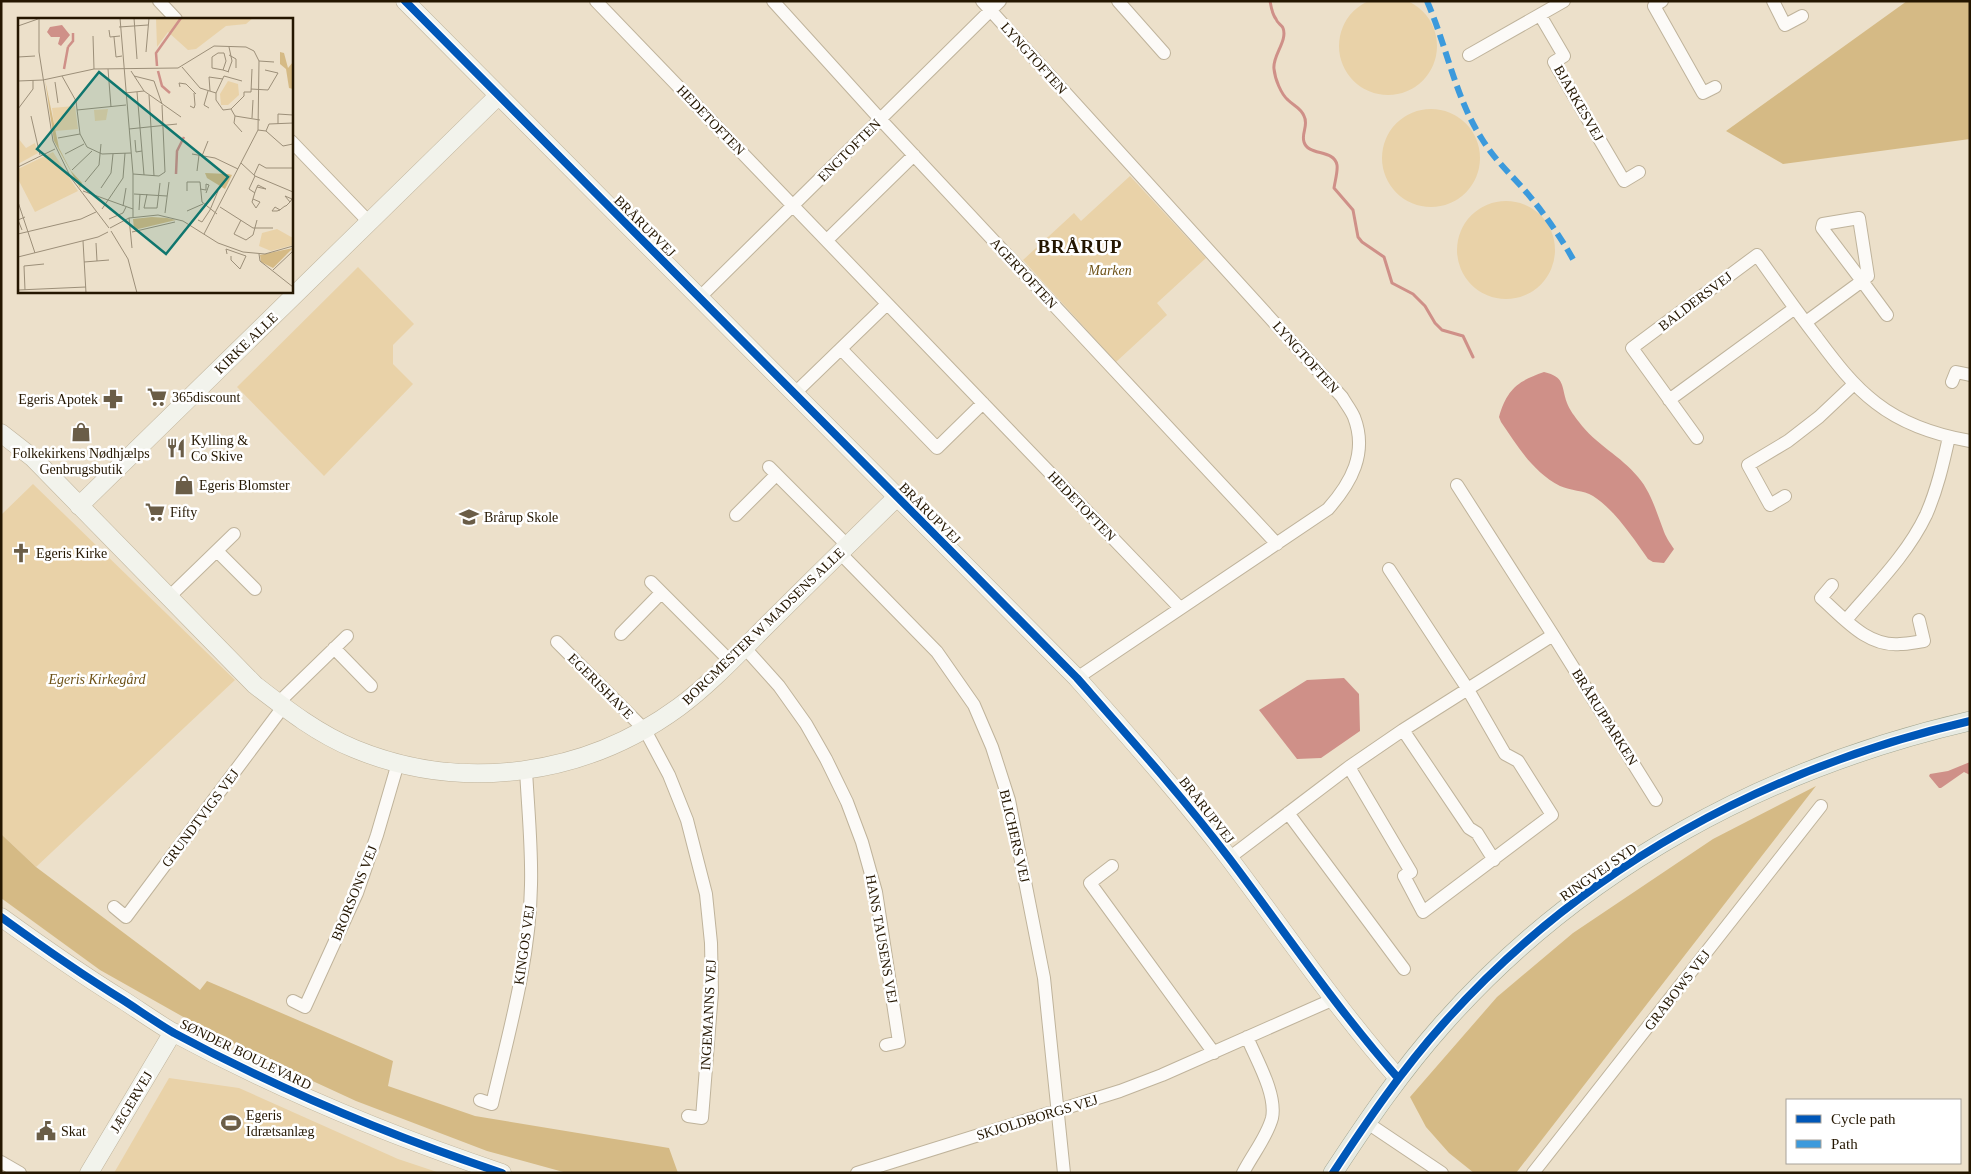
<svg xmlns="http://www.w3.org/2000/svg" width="1971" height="1174" font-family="'Times New Roman',serif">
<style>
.green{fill:#e9d2a8}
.forest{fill:#d5ba85}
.water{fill:#cf9088}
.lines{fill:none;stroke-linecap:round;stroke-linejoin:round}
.stream{stroke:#cf9088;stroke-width:3}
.street-casing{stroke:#bfb39b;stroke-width:14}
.secondary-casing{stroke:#bfb39b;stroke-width:19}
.primary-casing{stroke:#a4a792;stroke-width:20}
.street{stroke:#fcfaf7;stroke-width:12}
.secondary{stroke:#f2f3ec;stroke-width:18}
.primary{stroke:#e7eae2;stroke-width:19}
.quiet{stroke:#3c9adc;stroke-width:6;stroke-dasharray:12 6;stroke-linecap:butt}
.cycleway-casing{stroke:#fff;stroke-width:11}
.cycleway{stroke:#0057b8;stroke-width:8}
.labels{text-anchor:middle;stroke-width:5;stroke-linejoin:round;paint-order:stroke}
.street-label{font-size:14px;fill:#241600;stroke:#fff}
.park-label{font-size:14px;font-style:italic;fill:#6f5318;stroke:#fff}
.poi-label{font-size:14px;fill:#241600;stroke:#fff;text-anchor:start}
.district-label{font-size:19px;font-weight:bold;letter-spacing:1px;fill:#241600;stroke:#fff}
.inset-river{fill:none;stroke:#cf9088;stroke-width:2.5}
.inset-road{fill:none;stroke:#9c8f79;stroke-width:1}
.view{fill:#0f766e;fill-opacity:0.15;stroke:#0f766e;stroke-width:2.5}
.inset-edge{fill:none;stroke:#241600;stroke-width:2.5}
</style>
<rect width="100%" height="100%" fill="#ece0ca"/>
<path class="green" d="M1339 46a49 49 0 1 1 98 0a49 49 0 1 1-98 0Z
M1382 158a49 49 0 1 1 98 0a49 49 0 1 1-98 0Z
M 1130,176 L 1206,258 L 1157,303 L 1167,315 L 1116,362 L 1023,260 L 1074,213 L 1081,221 Z
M1457 250a49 49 0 1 1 98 0a49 49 0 1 1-98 0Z
M 358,267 L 414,324 L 393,345 L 393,364 L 413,384 L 324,476 L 237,387 Z
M 33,484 L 235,680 L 36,867 L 1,834 L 1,515 Z
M 169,1078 L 239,1088 L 398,1159 L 440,1173 L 114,1173 Z"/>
<path class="forest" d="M 1907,1 L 1970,1 L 1970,139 L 1783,164 L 1726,131 Z
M 1816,786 L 1516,1173 L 1474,1173 L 1449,1153 L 1426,1127 L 1410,1097 L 1497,997 L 1573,933 L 1713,839 Z
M 1,834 L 36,867 L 200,990 L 207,981 L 393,1061 L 388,1086 L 475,1116 L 669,1148 L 678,1173 L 567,1173 L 487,1151 L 356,1101 L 226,1041 L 100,970 L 1,898 Z"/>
<path class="water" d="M 1544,372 C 1565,377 1561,385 1567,403 C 1569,409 1575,417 1579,422 C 1595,444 1621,456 1638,477 C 1651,492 1656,511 1663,529 C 1665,536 1670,543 1674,549 L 1664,563 L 1653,562 L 1648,559 C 1634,539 1614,509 1593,496 C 1583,490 1571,491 1560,486 C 1533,472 1518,447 1501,422 L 1499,417 C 1507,389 1518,381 1544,372 Z
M 1344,678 L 1359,694 L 1360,731 L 1321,758 L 1297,759 L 1259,710 L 1307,680 Z
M 1970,762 L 1970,775 L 1964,772 L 1941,788 L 1939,788 L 1929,776 L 1930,774 L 1948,771 Z"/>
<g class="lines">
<path class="stream" d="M 1270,1 C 1271,7 1272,14 1276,19 C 1277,23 1282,25 1283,28 C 1288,41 1272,56 1274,69 C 1275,79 1281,94 1288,100 C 1294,106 1301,108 1304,116 C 1309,125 1301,133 1304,142 C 1308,156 1334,149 1337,165 C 1338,171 1335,181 1334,188 L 1353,210 L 1358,237 L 1362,242 L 1384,257 L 1392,283 L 1413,294 L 1425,306 L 1435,323 L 1442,330 L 1463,336 L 1473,357"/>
<defs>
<path id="street" d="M 159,1 L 176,19
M 596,1 L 1180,608
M 773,1 L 880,119 L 1277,544
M 982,1 L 1342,397 C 1346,404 1351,410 1354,417 C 1368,453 1351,483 1328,509 L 1077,678
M 1118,1 L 1164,53
M 1662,1 L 1654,6 L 1703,93 L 1715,87
M 1773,1 L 1785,25 L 1802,16
M 1540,15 L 1564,56 L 1554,62 L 1624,181 L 1639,172
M 1469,55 L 1564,1
M 291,141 L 369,222
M 827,240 L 914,155
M 699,298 L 1000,1
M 1806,322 L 1862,281 L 1822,228 L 1823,224 L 1859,218 L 1868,276 L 1862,281 L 1887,315
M 841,349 L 937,448 L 983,403
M 1952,382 L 1956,372 L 1970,375
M 794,394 L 887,304
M 1669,400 L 1795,308
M 1697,438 L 1632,348 L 1757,255 C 1776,282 1795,309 1815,335 C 1833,359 1851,384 1876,403 C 1903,424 1936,435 1970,441
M 769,467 L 847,545
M 1457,485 L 1553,635 L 1656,800
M 1785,496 L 1770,505 L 1748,465 L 1788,441 L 1819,417 L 1854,384
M 736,515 L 776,475
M 217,551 L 255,589
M 840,553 L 937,652 L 974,705 L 992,747 L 1009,800 L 1044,978 L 1064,1173
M 651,582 L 730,661
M 1832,585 L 1821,598 C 1844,618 1867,647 1900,644 C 1908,644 1916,642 1924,641 L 1919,620
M 169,597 L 234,534
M 1846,620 C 1874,587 1907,555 1926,515 C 1937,490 1943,464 1949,437
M 621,634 L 661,593
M 557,642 L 645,730 L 669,775 L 687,820 L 706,894 L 711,943 L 712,992 L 702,1118 L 688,1116
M 744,647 L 779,686 L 806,724 L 826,759 L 847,802 L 862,842 L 876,892 L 899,1042 L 886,1045
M 334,648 L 371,686
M 278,703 L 347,636
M 1403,730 L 1469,828 L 1477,833 L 1494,860
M 1349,767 L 1411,872 L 1404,876 L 1423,912 L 1552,815 L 1518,761 L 1505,754 L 1467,688 L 1389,569
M 1288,813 L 1404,969
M 1229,858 L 1349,767 L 1403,730 L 1553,635
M 1112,866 L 1090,883 L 1214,1053
M 114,907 L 126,917 L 283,707
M 293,1001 L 305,1007 L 357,893 L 377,835 L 398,763
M 480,1100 L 492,1104 C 509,1032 530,959 531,885 C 532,847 528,809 526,770
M 1366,1122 L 1442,1173
M 1,1162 L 20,1173
M 857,1173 L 1120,1091 L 1162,1075 L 1334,999
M 1243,1173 C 1252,1155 1267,1137 1272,1118 C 1277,1094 1256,1059 1247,1037
M 1533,1173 L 1821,806"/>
<path id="secondary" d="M 405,1 L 1077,678 C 1129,737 1181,795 1229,858 C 1285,932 1337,1009 1398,1078
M 1,433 L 33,458 L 255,685 C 286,709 318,734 355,749 C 463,793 585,776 679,707 C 710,684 738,654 766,626 C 809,583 853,540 897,497
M 79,506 L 498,96
M 1,917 C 41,946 81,974 123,1000 C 140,1011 157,1023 174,1033 C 280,1090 388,1135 502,1173
M 89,1173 L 173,1032"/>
<path id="primary" d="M 1333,1173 C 1367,1121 1402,1070 1443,1024 C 1582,867 1767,768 1970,721"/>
</defs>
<use href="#street" class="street-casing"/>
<use href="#secondary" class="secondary-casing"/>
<use href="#primary" class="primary-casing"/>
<use href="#street" class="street"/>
<use href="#secondary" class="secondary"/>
<use href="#primary" class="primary"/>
<path class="quiet" d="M 1427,1 C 1447,47 1455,97 1482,139 C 1493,157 1507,171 1521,186 C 1541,209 1559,234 1574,261"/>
<defs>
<path id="cycleway" d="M 405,1 L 1077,678 C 1129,737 1181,795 1229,858 C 1285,932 1337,1009 1398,1078
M 1,917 C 41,946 81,974 123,1000 C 140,1011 157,1023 174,1033 C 280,1090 388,1135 502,1173
M 1333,1173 C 1367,1121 1402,1070 1443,1024 C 1582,867 1767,768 1970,721"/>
</defs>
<use href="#cycleway" class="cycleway-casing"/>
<use href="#cycleway" class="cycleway"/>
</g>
<defs>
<symbol id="supermarket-bare" viewBox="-9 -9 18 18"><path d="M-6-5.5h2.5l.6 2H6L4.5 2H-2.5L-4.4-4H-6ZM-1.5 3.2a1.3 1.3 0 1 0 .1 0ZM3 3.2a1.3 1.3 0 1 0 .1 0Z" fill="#6a5d47" stroke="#fff" stroke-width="2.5" paint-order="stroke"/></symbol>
<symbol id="pharmacy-bare" viewBox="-9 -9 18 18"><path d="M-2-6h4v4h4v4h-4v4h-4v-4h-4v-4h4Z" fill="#6a5d47" stroke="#fff" stroke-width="2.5" paint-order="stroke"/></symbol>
<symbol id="shop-bare" viewBox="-9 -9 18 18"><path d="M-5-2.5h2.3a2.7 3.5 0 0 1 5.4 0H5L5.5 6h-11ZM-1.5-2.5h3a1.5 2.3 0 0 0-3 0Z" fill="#6a5d47" stroke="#fff" stroke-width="2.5" paint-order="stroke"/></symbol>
<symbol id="restaurant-bare" viewBox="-9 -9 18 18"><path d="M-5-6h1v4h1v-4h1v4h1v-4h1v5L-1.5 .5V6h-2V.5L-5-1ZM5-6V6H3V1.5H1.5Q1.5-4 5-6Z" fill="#6a5d47" stroke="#fff" stroke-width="2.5" paint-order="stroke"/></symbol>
<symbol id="school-bare" viewBox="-9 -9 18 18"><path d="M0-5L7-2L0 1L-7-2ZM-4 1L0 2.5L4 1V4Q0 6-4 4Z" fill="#6a5d47" stroke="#fff" stroke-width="2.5" paint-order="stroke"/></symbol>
<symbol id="church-bare" viewBox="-9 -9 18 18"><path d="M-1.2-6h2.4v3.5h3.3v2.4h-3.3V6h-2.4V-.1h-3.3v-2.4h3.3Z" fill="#6a5d47" stroke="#fff" stroke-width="2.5" paint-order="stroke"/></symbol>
<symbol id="stadium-bare" viewBox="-9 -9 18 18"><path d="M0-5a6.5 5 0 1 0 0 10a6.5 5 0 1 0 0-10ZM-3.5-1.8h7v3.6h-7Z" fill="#6a5d47" stroke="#fff" stroke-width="2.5" paint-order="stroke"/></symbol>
<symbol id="civic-bare" viewBox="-9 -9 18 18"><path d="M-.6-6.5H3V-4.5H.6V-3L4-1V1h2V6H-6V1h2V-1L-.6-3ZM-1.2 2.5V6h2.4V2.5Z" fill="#6a5d47" stroke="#fff" stroke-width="2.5" paint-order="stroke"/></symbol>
</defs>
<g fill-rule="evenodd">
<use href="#supermarket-bare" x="143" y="383" width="28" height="28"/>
<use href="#pharmacy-bare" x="99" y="385" width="28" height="28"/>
<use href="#shop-bare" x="67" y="418" width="28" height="28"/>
<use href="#restaurant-bare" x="162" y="434" width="28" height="28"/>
<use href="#shop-bare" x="170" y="471" width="28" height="28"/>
<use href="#supermarket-bare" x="141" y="498" width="28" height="28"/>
<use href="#school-bare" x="455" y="503" width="28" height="28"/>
<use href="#church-bare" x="7" y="539" width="28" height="28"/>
<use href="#stadium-bare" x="217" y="1109" width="28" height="28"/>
<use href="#civic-bare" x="32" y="1117" width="28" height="28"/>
</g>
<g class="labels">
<g class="street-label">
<text transform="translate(1034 58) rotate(48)" y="5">LYNGTOFTEN</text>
<text transform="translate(1579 103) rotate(60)" y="5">BJARKESVEJ</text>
<text transform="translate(711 120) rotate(46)" y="5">HEDETOFTEN</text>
<text transform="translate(849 150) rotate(-45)" y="5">ENGTOFTEN</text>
<text transform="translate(645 226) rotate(45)" y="5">BRÅRUPVEJ</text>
<text transform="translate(1024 273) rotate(47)" y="5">AGERTOFTEN</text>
<text transform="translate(1695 301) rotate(-37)" y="5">BALDERSVEJ</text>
<text transform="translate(246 343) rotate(-44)" y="5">KIRKE ALLE</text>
<text transform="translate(1306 357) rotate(48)" y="5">LYNGTOFTEN</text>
<text transform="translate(1082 506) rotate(46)" y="5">HEDETOFTEN</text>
<text transform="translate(930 513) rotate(45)" y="5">BRÅRUPVEJ</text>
<text transform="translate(763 626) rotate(-44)" y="5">BORGMESTER W MADSENS ALLE</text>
<text transform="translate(601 686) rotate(45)" y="5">EGERISHAVE</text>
<text transform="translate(1605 717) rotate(58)" y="5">BRÅRUPPARKEN</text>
<text transform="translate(1207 810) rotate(52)" y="5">BRÅRUPVEJ</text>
<text transform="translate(200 818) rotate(-53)" y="5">GRUNDTVIGS VEJ</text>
<text transform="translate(1015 836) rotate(77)" y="5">BLICHERS VEJ</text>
<text transform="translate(1598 872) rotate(-35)" y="5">RINGVEJ SYD</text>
<text transform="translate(354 893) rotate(-68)" y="5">BRORSONS VEJ</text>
<text transform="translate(882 939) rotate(80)" y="5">HANS TAUSENS VEJ</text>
<text transform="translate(524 945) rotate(-82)" y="5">KINGOS VEJ</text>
<text transform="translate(1677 990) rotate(-52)" y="5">GRABOWS VEJ</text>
<text transform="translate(708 1015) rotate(-87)" y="5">INGEMANNS VEJ</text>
<text transform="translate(246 1054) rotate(26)" y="5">SØNDER BOULEVARD</text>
<text transform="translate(131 1102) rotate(-59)" y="5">JÆGERVEJ</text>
<text transform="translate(1037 1117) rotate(-17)" y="5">SKJOLDBORGS VEJ</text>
</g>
<g class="park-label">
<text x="1110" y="275">Marken</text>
<text x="97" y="684">Egeris Kirkegård</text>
</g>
<g class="poi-label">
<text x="172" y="402">365discount</text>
<text x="98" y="404" text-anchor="end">Egeris Apotek</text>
<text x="191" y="445">Kylling &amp;<tspan x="191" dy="16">Co Skive</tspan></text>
<text x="81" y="458" text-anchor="middle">Folkekirkens Nødhjælps<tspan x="81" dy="16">Genbrugsbutik</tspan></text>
<text x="199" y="490">Egeris Blomster</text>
<text x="170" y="517">Fifty</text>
<text x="484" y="522">Brårup Skole</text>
<text x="36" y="558">Egeris Kirke</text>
<text x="246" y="1120">Egeris<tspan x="246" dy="16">Idrætsanlæg</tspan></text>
<text x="61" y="1136">Skat</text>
</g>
<g class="district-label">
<text x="1080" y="253">BRÅRUP</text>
</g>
</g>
<g transform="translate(18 18)">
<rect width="275" height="275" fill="#ece0ca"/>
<path d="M 138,0 L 235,0 L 228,6 L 208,8 L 178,31 L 170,32 L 150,14 L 139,29 ZM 210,63 L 220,66 L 221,77 L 210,87 L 203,87 L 202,76 ZM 57,88 L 60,111 L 37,113 L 34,90 ZM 90,91 L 88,102 L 77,103 L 76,92 ZM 0,120 L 8,130 L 17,125 L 20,135 L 0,146 ZM 35,134 L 60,173 L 17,194 L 0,161 L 0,151 ZM 259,211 L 275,220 L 275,227 L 253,233 L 241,228 L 244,215 Z" fill="#e9d2a8"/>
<path d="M 262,34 L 266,35 L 270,50 L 275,44 L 275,71 L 271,70 L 268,51 L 262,46 ZM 27,62 L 41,130 L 53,153 L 64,165 L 62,170 L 36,123 ZM 187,155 L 210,156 L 214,157 L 207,171 L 189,160 ZM 134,199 L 149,200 L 158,202 L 116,212 L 115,201 ZM 275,230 L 255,250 L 243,244 L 242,237 Z" fill="#d5ba85"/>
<path d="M 44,7 L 52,17 L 43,28 L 40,26 L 42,19 L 33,19 L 29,14 L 32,9 Z" fill="#cf9088"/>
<path class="inset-river" d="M 50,29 L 55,23 L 55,15M 139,48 L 138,35 L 163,0M 46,51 L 50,29M 140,53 L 144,68 L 152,75M 158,156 L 159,133 L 166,119"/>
<path class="inset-road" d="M 21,0 L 21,34 L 35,123 L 53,160 L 91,210M 102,0 L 115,156 L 115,199M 116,0 L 119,41M 0,8 L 20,1M 101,9 L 130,7M 91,12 L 92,19 L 102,18M 75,18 L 76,51M 96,19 L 98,39 L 104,38M 128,34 L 131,0M 211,37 L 218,41 L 218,50M 0,39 L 17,38M 241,43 L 256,44M 164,49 L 182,70 L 198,75 L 206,58 L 224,63M 90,51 L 93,89M 205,52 L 194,50 L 194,39 L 200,35 L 206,35 L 208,43 L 205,52 L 211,54M 113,53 L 126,73 L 163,99M 210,54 L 214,43 L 211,29M 44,58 L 58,83 L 62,116 L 69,129 L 84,136 L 113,135M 116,58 L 136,63 L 144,86M 0,63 L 25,62 L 76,51 L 160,50 L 196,28 L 228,29 L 236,33 L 241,43 L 240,112 L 186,216M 37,64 L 40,85M 162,69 L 161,65 L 168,66 L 178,76M 233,71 L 250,72 L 260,55 L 247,52M 190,73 L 186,87 L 191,90M 192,73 L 191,59 L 205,61M 119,74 L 126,157M 107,75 L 126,73M 198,75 L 198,82 L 205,92 L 213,91 L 217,98 L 242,102M 131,77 L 136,158M 172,88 L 176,90 L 177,87 L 176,75M 0,91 L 15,71 L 15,62M 213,91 L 226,78 L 226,74 L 233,74 L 234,51M 59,92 L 108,87M 13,98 L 22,137M 217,98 L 216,105 L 224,114M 234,100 L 235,82M 260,106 L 260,96 L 275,97M 111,111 L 159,106M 240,112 L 248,113 L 251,106 L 275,105M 248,113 L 265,128 L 275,126M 40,120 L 62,116M 117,122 L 118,134 L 124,133M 47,136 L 66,126M 174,136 L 197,140 L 220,151M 184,138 L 190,123M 223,145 L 237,158 L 275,174M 0,149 L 37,131M 54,152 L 74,133M 179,153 L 181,137M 115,156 L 141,158 L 147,154 L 144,87M 236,157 L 241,146 L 248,150 L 275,150M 67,164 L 81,147 L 83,126M 83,170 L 93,155 L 95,136M 182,171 L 188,172 L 188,166 L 191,167 L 188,175M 65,173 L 115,191M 169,173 L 169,164 L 182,164 L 184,184 L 199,196M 237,175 L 231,171 L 237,158M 116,176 L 149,178M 129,176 L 126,190 L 139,190 L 142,165M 235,181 L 242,184 L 238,190 L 234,184 L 237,174 L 239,169 L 240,167 L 248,171 L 239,169M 0,184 L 17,235M 105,188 L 108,170M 202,189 L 235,210 L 255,210M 84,191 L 105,160 L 107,135M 121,192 L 122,176M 192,192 L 200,173M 262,192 L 257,189 L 254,193 L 259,193 L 262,192 L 263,191 L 267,188 L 268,188 L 272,184 L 274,181 L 267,178 L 272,184M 169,193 L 185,186M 147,195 L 151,164M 111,200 L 114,230M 91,201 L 105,195 L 108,189M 180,202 L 184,204 L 192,192M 223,202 L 216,216 L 228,222 L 235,217 L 239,202M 92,210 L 111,200 L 140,197 L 165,203 L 200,225 L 225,234 L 247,236 L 275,228M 4,212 L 0,202 L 7,199M 93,213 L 110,241 L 119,275M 114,214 L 157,204M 0,216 L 63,201 L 78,194M 65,223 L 68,275M 78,225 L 79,243M 209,236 L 208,231 L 228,238 L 222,251 L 213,242 L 213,238M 241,236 L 242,243 L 275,269M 0,239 L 80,219 L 90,214M 66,244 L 91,242M 255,252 L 275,233M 0,272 L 68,269M 7,272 L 6,248 L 26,246"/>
<path class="view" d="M 81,54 L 210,159 L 148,236 L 19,131 Z"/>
<rect width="275" height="275" class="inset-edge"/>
</g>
<rect width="1971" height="1174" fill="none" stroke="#241600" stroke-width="5"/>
<rect x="1786" y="1099" width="175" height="65" fill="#ffffff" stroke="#a7a299"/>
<rect x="1796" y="1115" width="25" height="8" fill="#0057b8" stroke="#a7a299"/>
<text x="1831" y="1124" font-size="15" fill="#241600">Cycle path</text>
<rect x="1796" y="1140" width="25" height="8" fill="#3c9adc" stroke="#a7a299"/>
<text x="1831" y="1149" font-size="15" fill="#241600">Path</text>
</svg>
